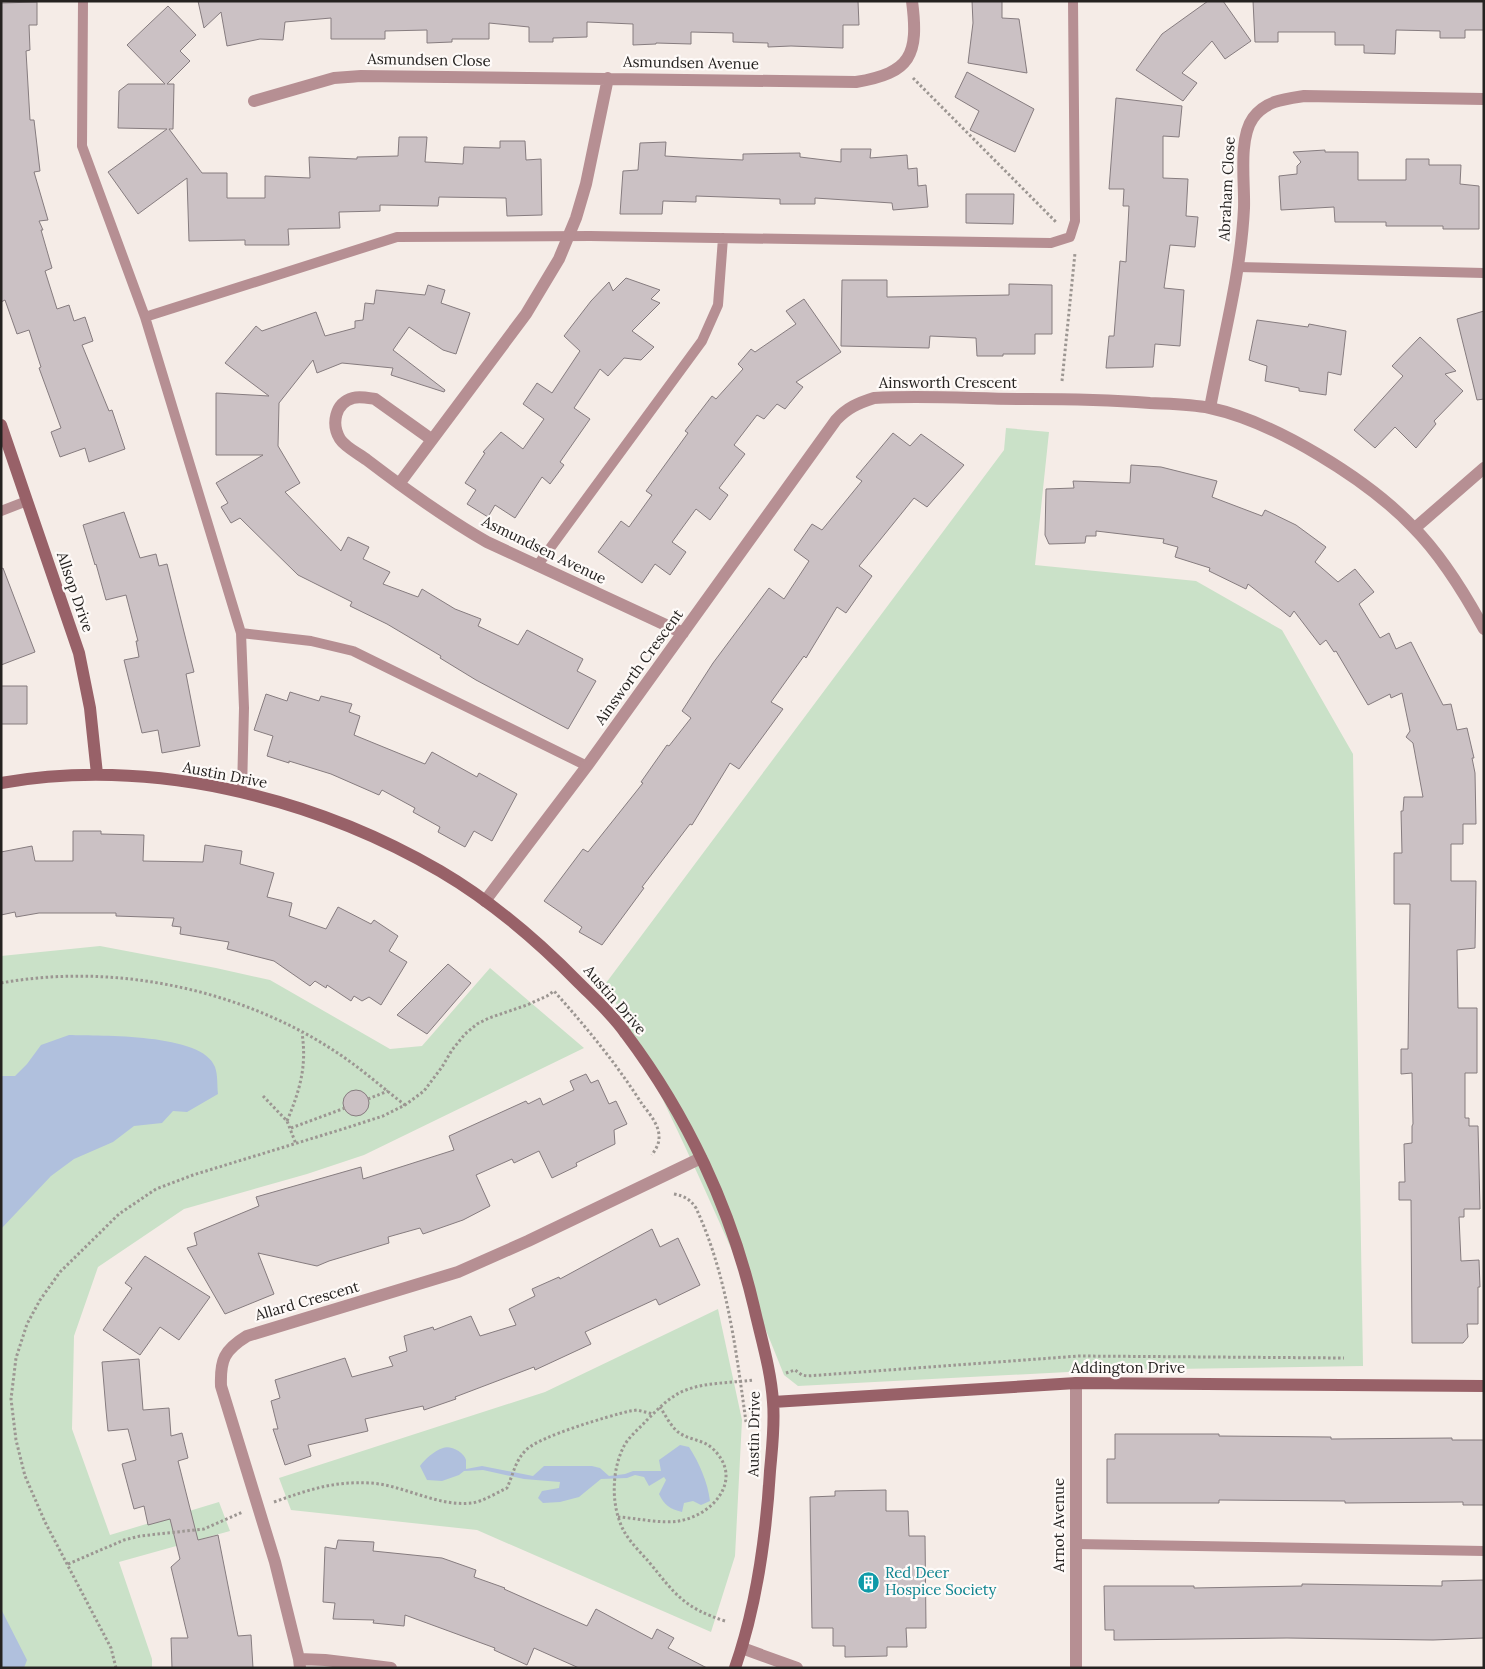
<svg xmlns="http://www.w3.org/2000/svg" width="1485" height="1669" font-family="Lora,serif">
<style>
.green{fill:#cae1c8}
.water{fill:#b0c0dd}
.building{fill:#cbc1c4;stroke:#867c7f}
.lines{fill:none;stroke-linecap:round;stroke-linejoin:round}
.path{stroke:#9c9692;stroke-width:3;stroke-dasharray:2.5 2.5;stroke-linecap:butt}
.lane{stroke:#b68f93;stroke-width:10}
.street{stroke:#b68f93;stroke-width:12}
.secondary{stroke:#986168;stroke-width:12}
.labels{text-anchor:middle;stroke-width:4.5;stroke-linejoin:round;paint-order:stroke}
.street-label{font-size:15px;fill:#252220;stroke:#fefaf8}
.culture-label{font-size:15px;fill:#0d838f;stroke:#fefaf8;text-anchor:start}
</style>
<rect width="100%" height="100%" fill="#f5ece7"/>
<path class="green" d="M 1006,428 L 1049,432 L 1035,565 L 1196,581 L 1282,630 L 1353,754 L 1363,1366 L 1106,1370 L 798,1386 L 784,1375 C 731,1241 670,1112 606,983 L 1004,450 Z
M 100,946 L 216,968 L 270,980 L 390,1049 L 422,1046 L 490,968 L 584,1048 L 364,1155 L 307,1174 L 184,1209 L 98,1267 L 74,1336 L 72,1429 L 110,1535 L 219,1502 L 230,1531 L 119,1562 L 152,1659 L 152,1668 L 1,1668 L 1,956 Z
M 718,1309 L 742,1420 L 735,1556 L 711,1632 L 477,1530 L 291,1510 L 279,1478 L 545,1392 Z"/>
<path class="water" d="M 69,1035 C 100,1036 203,1033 215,1067 C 218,1075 217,1086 218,1094 L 187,1112 L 173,1111 L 162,1123 L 134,1126 L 113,1142 L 74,1159 L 51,1176 L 1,1229 L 1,1076 L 15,1076 L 27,1064 L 41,1045 Z
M 680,1445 L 689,1447 C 699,1462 708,1483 710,1501 L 701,1505 L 693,1501 L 684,1503 L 682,1512 C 670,1509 664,1505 659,1494 L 666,1480 L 664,1477 L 649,1486 L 644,1477 L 635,1475 L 627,1478 L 601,1479 L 579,1497 L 560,1502 L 543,1503 L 538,1498 L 542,1491 L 559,1488 L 560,1482 L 524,1479 L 483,1470 L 464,1471 L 459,1475 L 442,1481 L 427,1480 L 420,1466 C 425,1459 434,1451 443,1448 C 450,1445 464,1452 466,1460 C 466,1463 466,1466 466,1469 L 482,1466 L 533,1476 L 544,1466 L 592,1466 L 600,1468 L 609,1476 L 625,1474 L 633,1471 L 661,1471 L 659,1460 Z
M 1,1609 L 27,1660 L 24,1668 L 1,1668 Z"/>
<path class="building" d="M 198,1 L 858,1 L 859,25 L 843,25 L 843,48 L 791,46 L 768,47 L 768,43 L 733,42 L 733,33 L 691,32 L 691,44 L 656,43 L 656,44 L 633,45 L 633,24 L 587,22 L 587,37 L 553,38 L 553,42 L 529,42 L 529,27 L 489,23 L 489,39 L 452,39 L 452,42 L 427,43 L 427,30 L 385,31 L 385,39 L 331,39 L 331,18 L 285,22 L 283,40 L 260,39 L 227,46 L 221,12 L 204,28 Z
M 972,1 L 1002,1 L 1002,18 L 1019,19 L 1027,73 L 968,63 L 973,23 Z
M 1208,1 L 1223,1 L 1251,41 L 1225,59 L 1212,41 L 1182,73 L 1197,83 L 1183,101 L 1136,70 L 1162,34 Z
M 1253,1 L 1484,1 L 1484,30 L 1465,30 L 1465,38 L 1440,38 L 1440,31 L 1396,30 L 1395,54 L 1364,53 L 1364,45 L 1335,45 L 1335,32 L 1278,32 L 1278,42 L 1255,42 Z
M 37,2 L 37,25 L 29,25 L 30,50 L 26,51 L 30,120 L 34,120 L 40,171 L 34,172 L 48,220 L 39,221 L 43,230 L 41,230 L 52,268 L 45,271 L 57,309 L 69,305 L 74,321 L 85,317 L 93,341 L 82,345 L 109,411 L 112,410 L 125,449 L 89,462 L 85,448 L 60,457 L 51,432 L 61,428 L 39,368 L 41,367 L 29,330 L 17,334 L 5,300 L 1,302 L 1,3 Z
M 168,6 L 196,35 L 180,51 L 190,61 L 167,84 L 174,84 L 173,129 L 169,129 L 202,173 L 227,173 L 227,198 L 265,198 L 265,176 L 310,178 L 309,157 L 357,159 L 357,157 L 398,156 L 399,137 L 427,137 L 425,162 L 446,163 L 463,164 L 464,147 L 500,148 L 500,141 L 525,141 L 526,160 L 541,159 L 542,215 L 507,216 L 506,198 L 439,197 L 438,206 L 380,205 L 380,211 L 339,212 L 340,228 L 288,229 L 289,245 L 245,245 L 245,240 L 189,241 L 187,178 L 138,214 L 108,172 L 167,129 L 118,128 L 119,91 L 128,84 L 165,84 L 127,45 Z
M 967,72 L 1034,109 L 1015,152 L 970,130 L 979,111 L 955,97 Z
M 1116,98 L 1182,106 L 1179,137 L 1163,136 L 1163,178 L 1188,179 L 1186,216 L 1198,217 L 1195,247 L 1170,245 L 1164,288 L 1184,290 L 1180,346 L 1155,344 L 1153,367 L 1106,368 L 1109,336 L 1114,336 L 1120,261 L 1126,262 L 1129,206 L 1123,206 L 1124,189 L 1109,189 Z
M 666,142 L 665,156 L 699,158 L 743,160 L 743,154 L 800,153 L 800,157 L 841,162 L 841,149 L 871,149 L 870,158 L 907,155 L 908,169 L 917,168 L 918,186 L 926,185 L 928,207 L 893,210 L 892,203 L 815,198 L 815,204 L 780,204 L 780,199 L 696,196 L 696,202 L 663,201 L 662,214 L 620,214 L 623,171 L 638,170 L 640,143 Z
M 1325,150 L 1325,152 L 1358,152 L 1358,180 L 1406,180 L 1406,159 L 1429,159 L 1429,165 L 1461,165 L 1460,184 L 1479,186 L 1479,229 L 1443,229 L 1443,226 L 1386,226 L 1386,222 L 1335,222 L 1334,207 L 1281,210 L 1279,176 L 1297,174 L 1297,166 L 1301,162 L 1293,152 Z
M 966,194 L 1014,194 L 1013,224 L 966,223 Z
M 626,278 L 660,290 L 651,299 L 660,303 L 632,331 L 654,347 L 641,360 L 624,358 L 608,376 L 600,369 L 574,408 L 590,419 L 560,462 L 564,465 L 550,484 L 542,477 L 515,518 L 495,505 L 488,517 L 467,504 L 476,490 L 465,483 L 485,453 L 483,452 L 501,432 L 523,449 L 544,419 L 523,404 L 537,383 L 552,393 L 580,351 L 564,336 L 591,301 L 609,282 L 613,291 Z
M 842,280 L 887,280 L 887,297 L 1009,295 L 1009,284 L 1052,285 L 1052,334 L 1035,334 L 1035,354 L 1003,354 L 1003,356 L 977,356 L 976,338 L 930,336 L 929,348 L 841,346 Z
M 428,285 L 445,290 L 441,303 L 470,313 L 456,354 L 443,350 L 409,327 L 393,350 L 445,390 L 444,392 L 391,375 L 393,368 L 342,363 L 317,373 L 313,360 L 279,403 L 278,446 L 300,483 L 285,492 L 341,551 L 348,537 L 369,547 L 363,559 L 390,572 L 383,584 L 418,597 L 422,589 L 455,609 L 481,619 L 478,626 L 518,645 L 527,630 L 583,659 L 577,671 L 596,681 L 568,729 L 476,680 L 440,658 L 441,656 L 387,624 L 350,606 L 352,602 L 298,575 L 240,518 L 231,523 L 221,507 L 228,503 L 216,483 L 263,455 L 216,455 L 216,393 L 269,396 L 225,363 L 256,326 L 262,331 L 316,312 L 325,336 L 355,328 L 355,321 L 363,320 L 365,303 L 374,304 L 376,290 L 425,295 Z
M 804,299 L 841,352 L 796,382 L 803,387 L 785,409 L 777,404 L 764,419 L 757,415 L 734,445 L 745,454 L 719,488 L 728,495 L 710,520 L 696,509 L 672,542 L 686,552 L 670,575 L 655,564 L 642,583 L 598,552 L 621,521 L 629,527 L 652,495 L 646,491 L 688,433 L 685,431 L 712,396 L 716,399 L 743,369 L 738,364 L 751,349 L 755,352 L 796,324 L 786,311 Z
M 1484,311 L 1484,399 L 1477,400 L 1457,319 Z
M 1257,320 L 1308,327 L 1309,324 L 1346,331 L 1341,375 L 1328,372 L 1326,395 L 1299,391 L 1299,388 L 1265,381 L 1267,366 L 1249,360 Z
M 1420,337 L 1456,371 L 1445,374 L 1463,391 L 1434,421 L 1436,424 L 1416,448 L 1395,427 L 1375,448 L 1354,430 L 1403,376 L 1392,366 Z
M 893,433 L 910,446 L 921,434 L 964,465 L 927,507 L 914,498 L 859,566 L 872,576 L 846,613 L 837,607 L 806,658 L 804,656 L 771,702 L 783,709 L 739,769 L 730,763 L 692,825 L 690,824 L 642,887 L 644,888 L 602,945 L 579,932 L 582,927 L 544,901 L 583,849 L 588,852 L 643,783 L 641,782 L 667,745 L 669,746 L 691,718 L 682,711 L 713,663 L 769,588 L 784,599 L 809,561 L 794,550 L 812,524 L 822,530 L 862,481 L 856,477 Z
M 1131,465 L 1161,467 L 1217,481 L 1212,497 L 1262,516 L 1265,510 L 1296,525 L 1326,547 L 1315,562 L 1338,582 L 1355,569 L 1374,592 L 1359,604 L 1380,638 L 1389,633 L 1396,649 L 1411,642 L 1443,705 L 1451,704 L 1457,730 L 1467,728 L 1474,758 L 1472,758 L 1475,773 L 1476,824 L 1463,824 L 1463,844 L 1451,844 L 1451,881 L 1476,881 L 1475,948 L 1457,950 L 1458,1008 L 1477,1008 L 1477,1073 L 1465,1073 L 1465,1118 L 1469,1118 L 1469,1126 L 1478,1126 L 1480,1209 L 1464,1209 L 1464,1217 L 1459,1217 L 1461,1261 L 1479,1260 L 1480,1287 L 1478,1287 L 1478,1324 L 1467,1324 L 1468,1337 L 1463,1343 L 1412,1343 L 1411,1200 L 1399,1200 L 1399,1182 L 1405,1182 L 1404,1144 L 1412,1143 L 1412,1126 L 1413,1124 L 1412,1073 L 1401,1074 L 1401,1049 L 1408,1049 L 1410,904 L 1394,904 L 1394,853 L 1402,853 L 1401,811 L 1403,811 L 1404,797 L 1423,797 L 1413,743 L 1406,737 L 1410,731 L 1402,693 L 1391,698 L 1390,694 L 1368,705 L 1336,651 L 1334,652 L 1326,640 L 1320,645 L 1294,611 L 1290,617 L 1248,584 L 1246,589 L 1209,571 L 1210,568 L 1175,557 L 1178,547 L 1163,543 L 1164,539 L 1096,531 L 1096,536 L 1086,536 L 1085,543 L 1049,544 L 1045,535 L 1046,489 L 1074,488 L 1073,481 L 1130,483 Z
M 124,512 L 140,558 L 156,554 L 159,566 L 167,564 L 194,672 L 186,674 L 200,746 L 162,753 L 158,730 L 142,733 L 124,660 L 139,657 L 136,641 L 138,641 L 126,595 L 106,600 L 96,564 L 95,565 L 83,525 Z
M 3,568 L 35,652 L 1,665 L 1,569 Z
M 1,686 L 27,686 L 27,724 L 1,724 Z
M 290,692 L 319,701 L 321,696 L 352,704 L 349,712 L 360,716 L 354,735 L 425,764 L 432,752 L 477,777 L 479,773 L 517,794 L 492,841 L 474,831 L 465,847 L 438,832 L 440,827 L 413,812 L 415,808 L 382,790 L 379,795 L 331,774 L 289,761 L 289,763 L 267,756 L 273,736 L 254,730 L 266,694 L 287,701 Z
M 73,831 L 101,831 L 101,834 L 144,835 L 143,861 L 203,862 L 205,845 L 242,851 L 240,864 L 274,873 L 267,897 L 292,903 L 289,916 L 326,929 L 338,907 L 371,924 L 374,920 L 398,936 L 389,951 L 407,962 L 381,1005 L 369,997 L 362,1001 L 354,996 L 351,1001 L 327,985 L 326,988 L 315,981 L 310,986 L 274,961 L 227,949 L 229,942 L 180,934 L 181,927 L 172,926 L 174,918 L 116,916 L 116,913 L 39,913 L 16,917 L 15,912 L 1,915 L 1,852 L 32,846 L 35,861 L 73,861 Z
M 448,964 L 471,983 L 427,1034 L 397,1015 Z
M 586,1074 L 591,1083 L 598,1080 L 609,1104 L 616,1101 L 627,1124 L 614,1130 L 615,1144 L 576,1163 L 577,1166 L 552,1178 L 539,1151 L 514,1163 L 512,1159 L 476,1175 L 490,1206 L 463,1220 L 423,1234 L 420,1228 L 388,1237 L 389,1243 L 329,1261 L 317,1266 L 258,1253 L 274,1294 L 225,1314 L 187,1248 L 197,1245 L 194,1233 L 259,1206 L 256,1197 L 361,1167 L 363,1179 L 454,1150 L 449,1136 L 526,1101 L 528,1104 L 540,1098 L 543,1105 L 574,1090 L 570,1081 Z
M343 1103a13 13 0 1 1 26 0a13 13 0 1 1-26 0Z
M 652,1229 L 660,1247 L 678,1238 L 700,1285 L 659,1305 L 656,1299 L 585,1332 L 591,1344 L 535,1370 L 534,1367 L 455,1397 L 456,1399 L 424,1410 L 423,1406 L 365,1419 L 368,1431 L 308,1445 L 311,1456 L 285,1465 L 273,1429 L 278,1429 L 271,1401 L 280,1398 L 275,1380 L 345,1358 L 352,1377 L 393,1366 L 389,1357 L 407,1351 L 404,1336 L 433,1327 L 434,1330 L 471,1316 L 480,1336 L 516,1325 L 509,1309 L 535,1296 L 532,1289 L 559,1277 L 560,1279 Z
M 145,1256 L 210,1297 L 179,1340 L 160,1327 L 140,1355 L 103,1330 L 132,1288 L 125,1283 Z
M 139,1359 L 143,1410 L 169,1408 L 171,1436 L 182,1433 L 188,1458 L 178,1461 L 198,1540 L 218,1535 L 238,1636 L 251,1635 L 253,1668 L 172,1668 L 171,1638 L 188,1638 L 171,1567 L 180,1559 L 170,1519 L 148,1525 L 144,1506 L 134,1509 L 122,1464 L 136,1460 L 128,1429 L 108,1431 L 106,1410 L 102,1362 Z
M 1115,1434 L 1219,1434 L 1219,1436 L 1331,1437 L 1331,1439 L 1452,1438 L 1452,1440 L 1484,1440 L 1484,1505 L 1463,1505 L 1463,1502 L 1345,1503 L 1345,1501 L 1219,1500 L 1219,1503 L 1107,1503 L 1107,1459 L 1115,1459 Z
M 886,1490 L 886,1511 L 908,1511 L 909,1536 L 925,1536 L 926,1628 L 906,1628 L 907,1647 L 887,1647 L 887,1656 L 845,1657 L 845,1646 L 833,1646 L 833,1628 L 812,1628 L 810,1497 L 835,1496 L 835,1491 Z
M 338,1540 L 374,1542 L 373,1551 L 442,1558 L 476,1570 L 474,1577 L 505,1588 L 504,1589 L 587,1626 L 596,1609 L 652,1639 L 657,1629 L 674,1638 L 668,1648 L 707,1668 L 579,1668 L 534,1648 L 527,1665 L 494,1650 L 495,1648 L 405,1615 L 404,1626 L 373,1623 L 374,1620 L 333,1619 L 335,1603 L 323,1602 L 325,1547 L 336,1549 Z
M 1484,1580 L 1484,1638 L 1433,1640 L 1287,1638 L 1114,1640 L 1114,1630 L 1105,1630 L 1104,1586 L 1194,1586 L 1194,1588 L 1302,1586 L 1302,1584 L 1442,1586 L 1442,1581 Z"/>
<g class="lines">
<path class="path" d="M 913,78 L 1057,223
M 1062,381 L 1075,253
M 1,983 C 116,962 246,990 342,1056 C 364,1071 384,1089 405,1105
M 263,1096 L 287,1121 L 296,1144
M 368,1099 L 388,1091
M 287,1121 C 300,1090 307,1066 302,1033
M 291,1128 L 345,1108
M 674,1194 C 684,1196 690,1199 696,1208 C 727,1275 736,1350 746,1422
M 786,1373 L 795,1370 L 802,1375 L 807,1376 L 1079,1356 L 1344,1358
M 274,1502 C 308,1490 333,1481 370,1483 C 404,1485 437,1507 472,1503 C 484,1501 496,1493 507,1488 C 513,1475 515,1461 526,1450 C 540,1436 609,1416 630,1411 L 637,1410 L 653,1414
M 618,1517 C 636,1518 661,1524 679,1521 C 714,1515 745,1478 712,1448 C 703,1440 691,1440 681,1434 C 672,1429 666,1416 660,1407
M 68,1564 L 124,1540 L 140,1536 L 204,1529 L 243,1512
M 725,1621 C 684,1608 675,1594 649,1562 C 641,1553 631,1543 625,1533 C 611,1509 611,1473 623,1448 C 628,1437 639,1429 647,1420 C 659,1408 670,1396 686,1390 C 707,1382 732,1383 753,1380
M 116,1668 L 111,1648 L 45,1522 L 25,1476 L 16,1440 L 11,1399 L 16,1358 L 27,1324 L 40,1300 L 60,1272 L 119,1214 L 156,1189 L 193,1175 L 346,1128 L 383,1116 L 405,1105 L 424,1091 L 442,1067 L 452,1050 L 465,1034 L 477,1024 L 489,1018 L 527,1005 L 547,996 L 554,991 C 586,1027 616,1063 642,1104 C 649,1113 660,1126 659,1138 C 659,1145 655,1150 652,1155"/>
<path class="lane" d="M 83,1 L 82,146 L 145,317 L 241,633 L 244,708 L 242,791
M 1237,267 L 1484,273
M 145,317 L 397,237 L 590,236 L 1051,243 L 1070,237 L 1075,221 L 1073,1
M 1,511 L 27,501
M 537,566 L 702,341 L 718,305 L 723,238
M 241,633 L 311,641 L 353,651 L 587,766
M 1075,1544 L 1484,1551"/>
<path class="street" d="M 254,101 L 334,78 L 361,76 L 856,82 C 911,73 919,55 912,1
M 1210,408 C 1222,343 1241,274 1244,208 C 1245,184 1238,139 1253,118 C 1265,101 1284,99 1304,96 L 1484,99
M 431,439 L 375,399 C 368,398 360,396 353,398 C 335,403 331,424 340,439 C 345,447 359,454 367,460 C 405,489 445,518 487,542 L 683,633
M 399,484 L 526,314 L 559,259 L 576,218 L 586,184 L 608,78
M 1415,528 L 1484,468
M 485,901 L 587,766 L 836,420 C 847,408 858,403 874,398 C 925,395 978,399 1029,399 C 1069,399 1110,400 1150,403 C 1170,404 1190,404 1210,408 C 1275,422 1367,479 1413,527 C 1441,555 1465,594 1484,629
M 742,1648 L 797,1668
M 299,1659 L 325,1660 L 391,1668
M 300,1668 L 299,1659 L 275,1562 L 221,1386 C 220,1360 224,1350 247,1336 L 458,1272 L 528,1241 L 701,1158
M 1076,1668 L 1076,1383"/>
<path class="secondary" d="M 1,425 L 79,653 L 90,708 L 97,774
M 1,783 C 149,757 311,796 440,871 C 491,901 538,941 579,983 C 595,999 613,1015 626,1034 C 687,1115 731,1209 754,1307 C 761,1338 771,1370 773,1402 C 775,1425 772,1448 770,1471 C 766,1537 757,1605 735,1668
M 773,1402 L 1076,1383 L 1484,1386"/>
</g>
<defs>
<symbol id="building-disc" viewBox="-11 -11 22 22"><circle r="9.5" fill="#0f9aa8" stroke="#fefaf8"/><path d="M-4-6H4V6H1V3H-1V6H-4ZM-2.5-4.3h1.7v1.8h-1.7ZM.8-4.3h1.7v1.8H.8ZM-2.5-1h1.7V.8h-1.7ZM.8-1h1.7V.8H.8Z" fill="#fff"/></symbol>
</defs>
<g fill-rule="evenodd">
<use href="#building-disc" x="856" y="1570" width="25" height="25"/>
</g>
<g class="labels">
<g class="street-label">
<text transform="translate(429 60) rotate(1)" y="5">Asmundsen Close</text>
<text transform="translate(691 63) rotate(1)" y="5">Asmundsen Avenue</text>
<text transform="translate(1227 189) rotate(-87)" y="5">Abraham Close</text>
<text x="948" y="388">Ainsworth Crescent</text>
<text transform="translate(544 550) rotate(26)" y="5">Asmundsen Avenue</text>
<text transform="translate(75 592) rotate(71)" y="5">Allsop Drive</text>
<text transform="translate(639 667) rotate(-54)" y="5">Ainsworth Crescent</text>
<text transform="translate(225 775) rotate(11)" y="5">Austin Drive</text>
<text transform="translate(615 1000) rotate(49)" y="5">Austin Drive</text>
<text transform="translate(307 1301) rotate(-16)" y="5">Allard Crescent</text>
<text x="1128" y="1373">Addington Drive</text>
<text transform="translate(754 1434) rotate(-89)" y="5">Austin Drive</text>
<text transform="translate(1059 1525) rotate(-90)" y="5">Arnot Avenue</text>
</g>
<g class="culture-label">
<text x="885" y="1578">Red Deer<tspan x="885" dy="17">Hospice Society</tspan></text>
</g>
</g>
<rect width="1485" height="1669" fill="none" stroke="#252220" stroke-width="5"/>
</svg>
